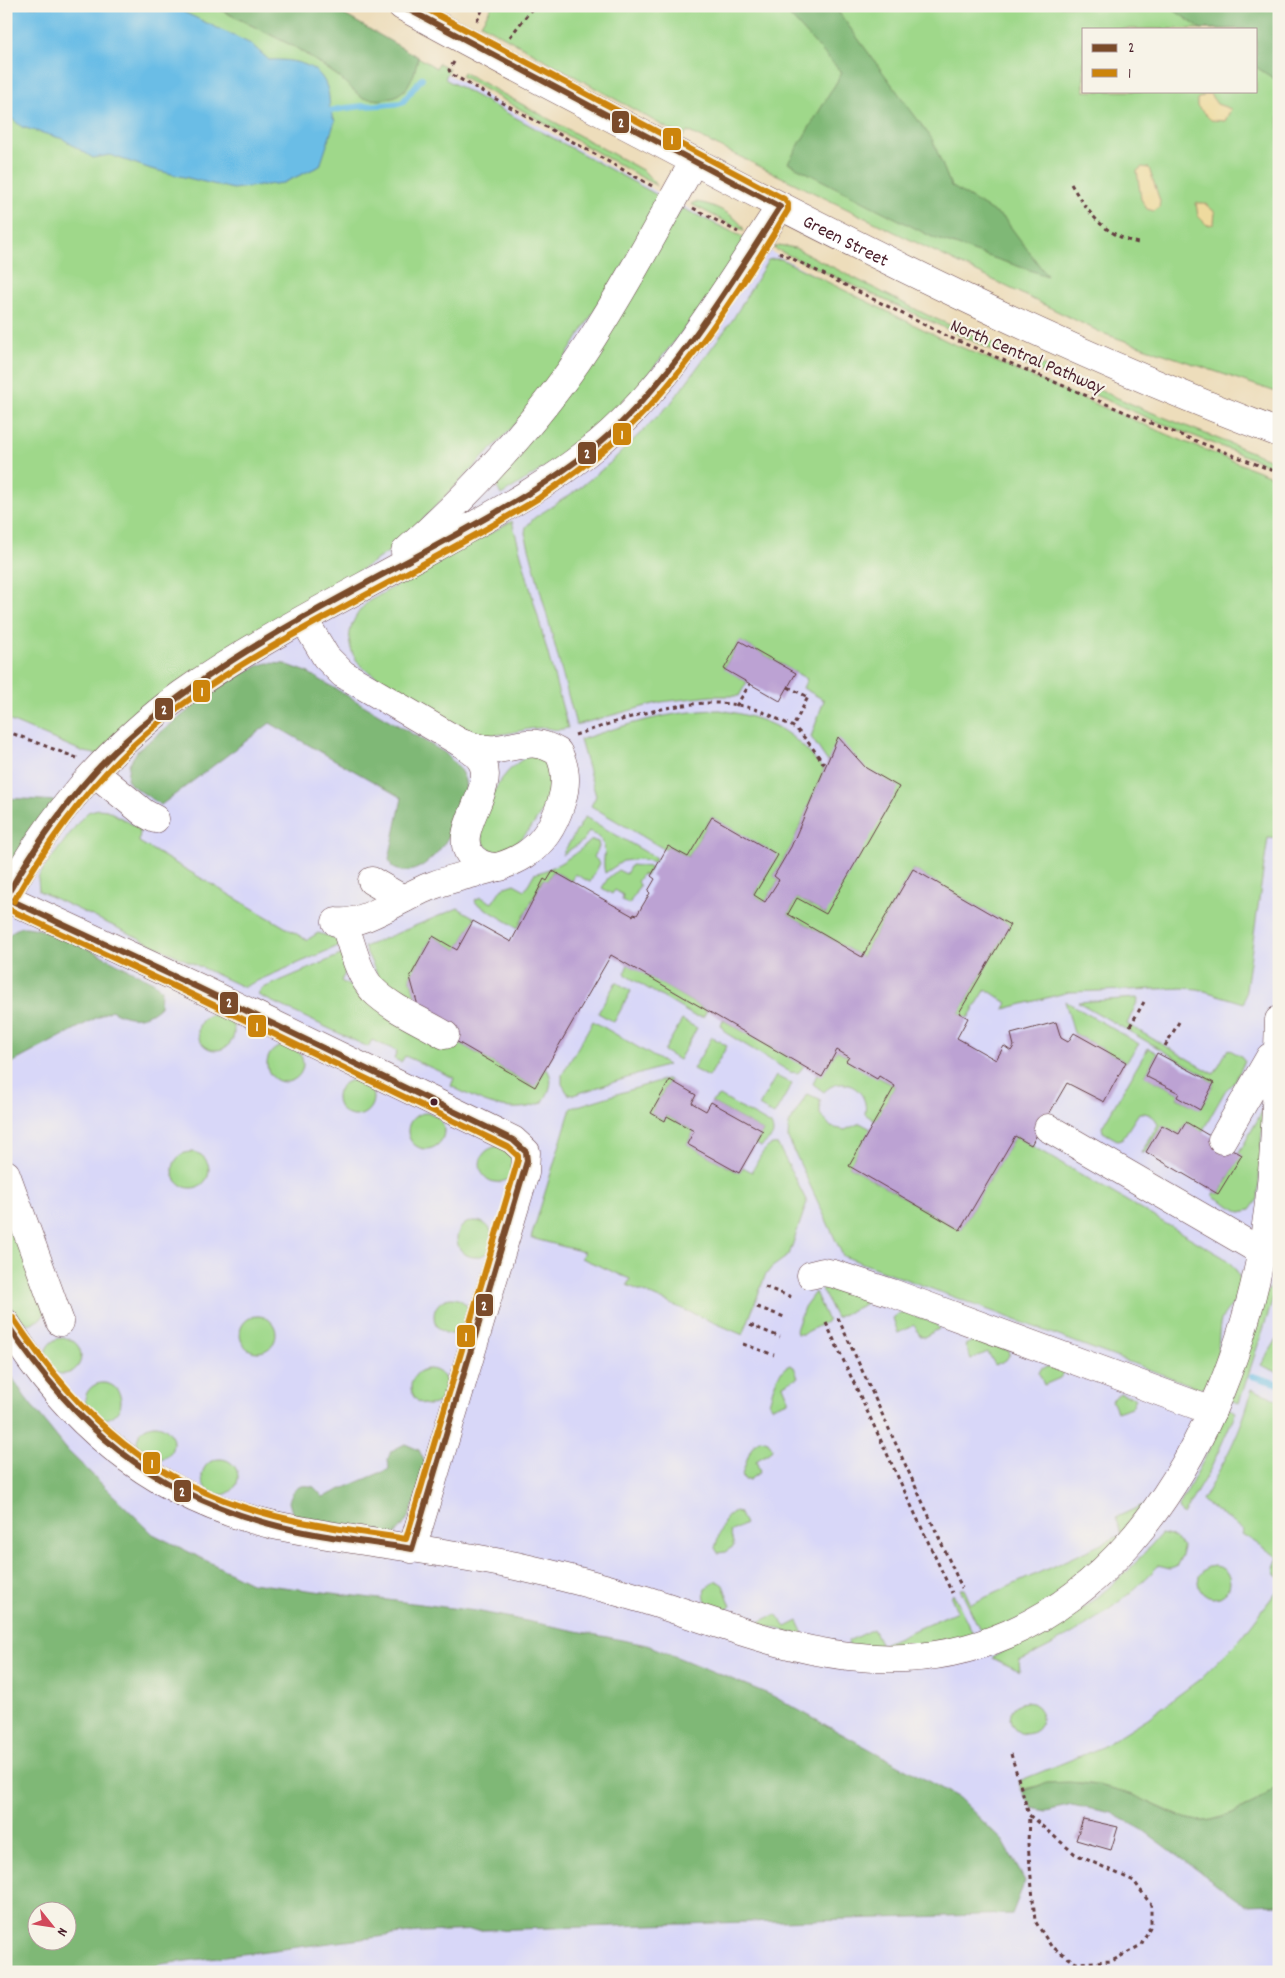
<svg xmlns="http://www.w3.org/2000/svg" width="1285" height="1978" font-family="Dekko,sans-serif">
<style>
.built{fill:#d8d7f8;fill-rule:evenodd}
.green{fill:#9fd88a;stroke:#747c5a;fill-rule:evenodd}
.forest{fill:#7fb876;stroke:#646c50;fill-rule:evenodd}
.sand{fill:#eeda9e;stroke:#9c7c64}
.water{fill:#6abde6;stroke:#5a6e88}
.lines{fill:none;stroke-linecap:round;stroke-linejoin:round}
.stream{stroke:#6abde6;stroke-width:6}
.building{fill:#bca2d3}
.minor-casing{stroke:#623c41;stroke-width:29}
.path{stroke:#623c41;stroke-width:3;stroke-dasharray:4 4;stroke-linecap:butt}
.minor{stroke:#fff;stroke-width:28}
.bus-1-casing{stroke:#f7f3e8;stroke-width:10}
.bus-2-casing{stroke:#f7f3e8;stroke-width:10}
.bus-1{stroke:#7a4b2a;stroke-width:6}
.bus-2{stroke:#cc840b;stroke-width:6}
.bus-dot{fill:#4a1f2b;stroke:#f7f3e8;stroke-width:2}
.labels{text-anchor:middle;stroke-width:4.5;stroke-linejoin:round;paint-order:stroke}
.street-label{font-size:19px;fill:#4a1f2b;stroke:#f7f3e8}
.line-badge{stroke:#f7f3e8;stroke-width:2}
.badge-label{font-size:14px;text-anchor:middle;font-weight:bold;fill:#fff}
</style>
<rect width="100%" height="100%" fill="#f7f3e8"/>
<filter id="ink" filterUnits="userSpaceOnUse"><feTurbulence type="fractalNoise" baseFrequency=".02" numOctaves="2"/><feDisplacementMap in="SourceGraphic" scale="10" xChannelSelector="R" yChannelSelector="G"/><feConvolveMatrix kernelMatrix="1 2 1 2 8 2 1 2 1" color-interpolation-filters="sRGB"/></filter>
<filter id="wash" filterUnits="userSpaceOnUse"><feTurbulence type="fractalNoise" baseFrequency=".0096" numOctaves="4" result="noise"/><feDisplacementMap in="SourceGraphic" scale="20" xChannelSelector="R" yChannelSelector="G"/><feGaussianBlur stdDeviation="1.12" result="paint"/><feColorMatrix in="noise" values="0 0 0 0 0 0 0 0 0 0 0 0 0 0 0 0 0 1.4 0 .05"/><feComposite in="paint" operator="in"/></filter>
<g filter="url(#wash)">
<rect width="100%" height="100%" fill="#edddbb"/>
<path class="built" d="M 6,6 L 329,6 L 608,166 L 944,343 L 1279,483 L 1279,1972 L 6,1972 ZM 38,1910 L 68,1910 L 68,1940 L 38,1940 Z"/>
<path class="green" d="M 6,6 L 213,6 L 295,47 L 338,76 L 363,98 L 414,74 L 418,57 L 436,68 L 439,63 L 449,69 L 445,79 L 659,196 L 659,209 L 537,402 L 396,547 L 333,588 L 102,755 L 84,752 L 6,719 Z
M 492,6 L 1279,6 L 1279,393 L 1102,333 L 687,131 L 683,137 L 481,24 ZM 1084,29 L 1256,29 L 1256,91 L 1084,91 Z
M 463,72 L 644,171 L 657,186 L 461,76 Z
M 695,202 C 711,203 740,216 744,231 L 691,204 Z
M 682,208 L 745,238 L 735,265 L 603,431 L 501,495 L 496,485 L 497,480 Z
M 779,245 L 795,248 L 927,315 L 1143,409 L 1279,463 L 1279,469 L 1153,420 L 1020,363 L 773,248 Z
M 773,259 L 781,259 L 949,342 L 1190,444 L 1279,479 L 1279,839 L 1268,838 L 1244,1003 L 1198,989 L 1183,988 L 1069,992 L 1004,1009 L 1007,1003 L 986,989 L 968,1018 L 959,1013 L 1010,925 L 913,869 L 862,957 L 788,914 L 797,898 L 826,914 L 828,762 L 811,737 L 824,700 L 803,688 L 807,679 L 740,641 L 724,668 L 747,682 L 739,696 L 711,696 L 661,702 L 576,725 L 525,533 L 526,527 L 534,518 L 577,490 L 610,463 L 671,403 L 733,319 L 768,260 Z
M 512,521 L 568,728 C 551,732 552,727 538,728 C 520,729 504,737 485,734 C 453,729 397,689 367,671 C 341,651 346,621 369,601 Z
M 720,710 C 771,719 791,729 824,770 L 791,847 L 774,876 L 779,880 L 765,902 L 754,895 L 777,855 L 712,817 L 688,857 L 668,846 L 664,849 L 591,806 L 596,796 L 580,740 C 626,724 671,711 720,710 Z
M 532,755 L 540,756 L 548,762 C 551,774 552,789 547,800 C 541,817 512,860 491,850 C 471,840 488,802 496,788 C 504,774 517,760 532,755 Z
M 98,809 L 107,810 L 137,827 L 140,832 L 139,842 L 307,940 L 318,933 L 332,937 L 343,944 L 243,987 L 39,891 L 38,878 L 44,868 L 81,819 L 88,812 Z
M 585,817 L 656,858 L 654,862 L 640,859 L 623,861 L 605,873 C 600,853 614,845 589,831 L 583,841 L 562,855 Z
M 592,840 L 598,842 L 599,847 L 594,857 L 600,863 L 590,882 L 575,874 L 571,881 L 553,871 L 547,881 L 543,879 L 518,928 L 476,903 L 475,900 L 481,897 L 492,903 L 502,888 L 514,884 L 525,890 L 534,874 C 557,868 574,855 592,840 Z
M 631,865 L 651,867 L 646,876 L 642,874 L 637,882 L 640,885 L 629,904 L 622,900 L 623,895 L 615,890 L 612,894 L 602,888 L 608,878 L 618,870 L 626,874 Z
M 458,908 L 475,918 L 457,950 L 433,936 L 410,977 L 420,1013 L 383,986 L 364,947 Z
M 345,953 L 350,963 L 341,981 L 452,1046 L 454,1040 L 534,1087 L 546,1068 C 555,1079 550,1092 542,1103 C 509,1116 481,1102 451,1086 L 454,1078 L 405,1056 L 401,1062 L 394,1059 L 397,1051 L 372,1040 L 368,1047 L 258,995 L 261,989 Z
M 628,964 L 707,1011 L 703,1017 L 694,1016 L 627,976 L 625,972 Z
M 616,982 L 631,991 L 614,1022 L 598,1013 Z
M 1137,998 L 1138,1000 L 1127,1024 L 1214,1074 L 1228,1049 L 1241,1056 L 1245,1061 L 1235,1081 L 1225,1091 L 1202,1132 L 1186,1122 L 1179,1134 L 1162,1125 L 1144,1153 L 1141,1153 L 1158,1125 C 1156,1116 1147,1112 1139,1113 L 1122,1139 L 1117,1140 L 1103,1132 L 1102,1127 L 1148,1048 L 1157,1053 L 1145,1076 L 1179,1093 L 1177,1098 L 1200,1109 L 1214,1083 L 1206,1078 L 1207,1076 L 1078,1002 Z
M 1065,1001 L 1139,1044 L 1126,1062 L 1074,1033 Z
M198 1032a18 18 0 1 1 36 0a18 18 0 1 1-36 0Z
M 682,1020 L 697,1028 L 679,1060 L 664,1051 Z
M 723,1020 L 804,1066 L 798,1073 L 790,1072 L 726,1033 L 721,1026 Z
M 593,1021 L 668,1065 L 573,1095 L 568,1094 L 562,1084 L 562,1075 Z
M 712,1037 L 727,1046 L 709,1077 L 693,1069 Z
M267 1064a18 18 0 1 1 36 0a18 18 0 1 1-36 0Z
M 837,1050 L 849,1057 L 847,1061 L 895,1086 L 875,1121 L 865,1114 C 870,1090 842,1073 824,1092 L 813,1084 L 817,1074 L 822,1076 Z
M 776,1076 L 792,1084 L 774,1115 L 759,1106 Z
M 666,1079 L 670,1080 L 651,1113 L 664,1120 L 667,1116 L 694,1131 L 687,1144 L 739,1173 L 743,1167 L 752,1172 C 758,1162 764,1142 778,1145 L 807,1202 L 789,1255 L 771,1268 L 765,1276 L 743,1335 L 627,1285 L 630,1279 L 581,1258 L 584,1252 L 531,1238 L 571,1108 Z
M337 1098a18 18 0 1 1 36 0a18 18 0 1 1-36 0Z
M 807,1094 L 820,1099 L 820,1114 L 831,1127 L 845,1130 L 860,1123 L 871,1129 L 849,1166 L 960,1230 L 1015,1136 L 1223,1257 C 1233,1264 1242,1276 1241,1289 C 1239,1304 1222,1309 1220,1325 C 1217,1341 1221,1384 1199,1388 L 843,1256 L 788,1138 L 789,1124 Z
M 720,1096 L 771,1125 C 777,1138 768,1139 761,1147 L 756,1144 L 763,1131 L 711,1102 Z
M 1263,1110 L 1258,1199 L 1250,1210 L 1241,1212 L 1213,1196 L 1215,1192 L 1219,1194 L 1241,1155 L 1239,1153 Z
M408 1131a18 18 0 1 1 36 0a18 18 0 1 1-36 0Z
M 499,1146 L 514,1155 L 510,1178 C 482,1196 465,1151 499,1146 Z
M173 1170a18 18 0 1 1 36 0a18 18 0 1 1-36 0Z
M 6,1204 L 45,1313 L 41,1319 L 29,1324 L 17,1317 L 6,1298 Z
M457 1239a18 18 0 1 1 36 0a18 18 0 1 1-36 0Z
M 833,1287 L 866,1300 L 865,1304 L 836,1318 L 821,1288 Z
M 1271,1287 L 1276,1290 L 1239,1403 L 1231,1400 L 1265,1294 Z
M 815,1292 L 828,1321 L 803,1334 L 797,1334 L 796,1330 L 804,1307 Z
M434 1316a18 18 0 1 1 36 0a18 18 0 1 1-36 0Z
M 908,1313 L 936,1324 L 939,1329 L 924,1337 L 920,1336 L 914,1325 L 898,1333 L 893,1318 L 898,1314 Z
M240 1334a18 18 0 1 1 36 0a18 18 0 1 1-36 0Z
M 1279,1336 L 1279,1373 L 1261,1365 Z
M45 1356a18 18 0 1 1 36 0a18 18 0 1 1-36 0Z
M 977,1339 L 1009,1351 L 1010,1354 L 1006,1360 L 995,1365 L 988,1352 L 971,1359 L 965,1345 Z
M 790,1365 L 794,1367 L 798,1377 L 783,1385 L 788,1397 L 788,1401 L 772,1407 L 769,1403 C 773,1390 776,1370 790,1365 Z
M 1050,1366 L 1065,1371 L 1060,1378 L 1044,1385 L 1039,1373 L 1041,1369 Z
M411 1387a18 18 0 1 1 36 0a18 18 0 1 1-36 0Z
M85 1401a18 18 0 1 1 36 0a18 18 0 1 1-36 0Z
M 1252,1389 L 1279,1400 L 1279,1578 C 1271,1570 1275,1566 1278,1557 L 1242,1534 L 1244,1530 L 1202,1501 C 1222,1466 1243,1429 1252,1389 Z
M 1120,1393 L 1136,1398 L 1132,1407 L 1117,1412 L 1112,1400 Z
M 1228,1408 L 1236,1412 L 1235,1414 L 1211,1468 L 1183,1515 L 1180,1512 L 1179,1506 L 1206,1456 Z
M137 1443a18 18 0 1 1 36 0a18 18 0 1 1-36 0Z
M 761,1439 L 768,1441 L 772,1448 L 770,1452 L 756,1461 L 760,1472 L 749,1480 L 745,1480 L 742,1475 C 746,1464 749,1444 761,1439 Z
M202 1477a18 18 0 1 1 36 0a18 18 0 1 1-36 0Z
M 1145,1504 L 1148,1504 L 1150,1510 C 1115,1566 1043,1613 982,1634 L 960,1589 L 964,1589 L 971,1604 L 1121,1535 L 1116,1520 L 1117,1517 Z
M 735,1511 L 739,1512 L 745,1524 L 730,1532 L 734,1546 L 725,1552 L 718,1553 L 715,1548 C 719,1536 722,1517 735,1511 Z
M 1161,1534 L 1171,1536 L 1183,1546 L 1182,1555 L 1176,1567 L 1170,1569 L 1158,1566 C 1119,1608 1071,1637 1019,1661 L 1020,1671 L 992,1658 L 1010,1647 L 1052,1629 L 1092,1602 L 1128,1571 Z
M1198 1582a16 16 0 1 1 32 0a16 16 0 1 1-32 0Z
M 717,1581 L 723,1585 L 731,1606 L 723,1612 C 711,1608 702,1604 705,1588 Z
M 1279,1588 L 1279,1786 C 1263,1799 1223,1821 1202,1821 C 1187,1821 1169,1811 1155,1805 C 1106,1784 1075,1775 1021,1790 L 1019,1781 L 1100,1748 L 1148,1718 L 1200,1679 L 1242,1637 Z
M 953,1593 L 974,1636 C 951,1643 867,1658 849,1646 L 848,1641 L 873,1629 L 881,1645 L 957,1611 L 951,1597 Z
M 776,1614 L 786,1627 L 798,1621 L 805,1636 L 760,1624 L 761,1621 Z
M1010 1718a16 16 0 1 1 32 0a16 16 0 1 1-32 0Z"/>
<path class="forest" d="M 213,6 L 329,6 L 418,57 L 414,74 L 406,89 L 396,96 L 380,100 L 362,98 L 338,76 L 295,47 Z
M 788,6 L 834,6 L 932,139 L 951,186 L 1004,218 L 1047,276 L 934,238 L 788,163 L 842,73 L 789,15 Z
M 1168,6 L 1279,6 L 1279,82 L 1256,67 L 1256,29 L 1201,29 Z
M 267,663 L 285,664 L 307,672 L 445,753 C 453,762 462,769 465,781 C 471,811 427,890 392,867 L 389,859 L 402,798 L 270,723 L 161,805 L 131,785 L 127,779 L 129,764 L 138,750 C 172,725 228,674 267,663 Z
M 6,798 L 58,801 L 6,880 Z
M 21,927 C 52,925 124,968 155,983 L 161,990 L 160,1006 C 144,1021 129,1020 111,1010 L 6,1066 L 6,938 L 13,931 Z
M 6,1368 L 25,1397 L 68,1451 L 153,1534 L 251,1583 L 476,1611 L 647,1645 L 771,1695 L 959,1798 L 1003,1841 L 1025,1881 L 1012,1914 L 418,1932 L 162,1964 L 144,1972 L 6,1972 ZM 68,1910 L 68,1940 L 38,1940 L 38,1910 Z
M 405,1444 L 419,1450 L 426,1465 C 417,1492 413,1523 389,1539 L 293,1516 L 289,1502 C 292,1488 301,1483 314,1487 L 323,1497 L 389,1469 L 388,1459 L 391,1451 Z
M 1069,1782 C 1091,1784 1109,1786 1130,1794 C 1152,1802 1178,1820 1202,1821 C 1222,1822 1263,1799 1279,1786 L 1279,1904 L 1245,1905 L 1143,1830 L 1112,1813 L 1072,1805 L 1046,1811 L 1032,1808 L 1022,1791 L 1047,1783 Z"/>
<path class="sand" d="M 1209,93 L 1217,104 L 1231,109 L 1225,121 L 1211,120 L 1197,106 L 1197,99 Z
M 1142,167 L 1149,168 L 1160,201 L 1159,208 L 1154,211 L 1147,209 L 1141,199 L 1137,171 Z
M 1196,203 L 1204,203 L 1215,212 L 1214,224 L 1207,225 L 1198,216 Z"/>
<path class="water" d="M 6,6 L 171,6 L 251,44 L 269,60 C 294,59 322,64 328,91 C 331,105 327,108 335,121 L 320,166 L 283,183 L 233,189 L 151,169 L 110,155 L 93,158 L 63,139 L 22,127 L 6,114 Z"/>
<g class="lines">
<path class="stream" d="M 329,111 C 353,105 377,106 402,103 L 422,78
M 1252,1376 L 1279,1384"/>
</g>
<g id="blocks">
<path class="building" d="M 740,641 L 796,673 L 780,701 L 724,669 Z
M 838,737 L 866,768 L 899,787 L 826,914 L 797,898 L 788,914 L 862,957 L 913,869 L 1010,925 L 959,1013 L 968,1018 L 957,1038 L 996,1060 L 1004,1046 L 1011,1051 L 1014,1046 L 1011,1034 L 1056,1022 L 1061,1038 L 1068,1042 L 1074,1033 L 1126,1062 L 1104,1102 L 1067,1083 L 1031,1145 L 1015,1136 L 960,1230 L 849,1166 L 895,1086 L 879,1076 L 877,1079 L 846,1061 L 849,1057 L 837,1050 L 822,1077 L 611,955 L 535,1087 L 454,1040 L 420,1013 L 410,977 L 433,936 L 457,950 L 473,921 L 511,942 L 544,879 L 547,881 L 553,871 L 633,916 L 634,914 L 637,915 L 650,893 L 648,891 L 655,879 L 651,876 L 668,846 L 688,857 L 712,817 L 778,855 L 754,895 L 765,902 L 779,880 L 774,876 L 791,847 Z
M 1157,1053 L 1214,1083 L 1200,1110 L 1177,1097 L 1179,1093 L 1145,1076 Z
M 670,1080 L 696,1095 L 692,1103 L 706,1111 L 711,1102 L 763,1131 L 739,1173 L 687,1144 L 694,1131 L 667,1116 L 665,1121 L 651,1113 Z
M 1186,1122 L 1242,1155 L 1218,1194 L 1146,1152 L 1162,1125 L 1179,1134 Z
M 1083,1819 L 1118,1827 L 1111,1850 L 1076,1840 Z"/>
</g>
</g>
<g filter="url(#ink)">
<use href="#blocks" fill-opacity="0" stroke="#623c41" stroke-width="1"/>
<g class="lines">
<defs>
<g id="minor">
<path id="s1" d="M 402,6 C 492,56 584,103 675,151 C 872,255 1070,354 1279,433"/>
<path d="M 405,552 C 469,495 539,420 586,348 C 625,288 659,224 694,161"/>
<path d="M 304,620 L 326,657 L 343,674 L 461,743 C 469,749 479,754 483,764 C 495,793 447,835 474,859 C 482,866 490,867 500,867"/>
<path d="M 95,773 L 144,813 L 155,819"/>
<path d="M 372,881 L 403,899"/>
<path d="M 6,897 C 47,819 110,746 182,694 C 263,637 353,593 439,545 C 490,516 542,489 588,452 C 670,387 722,295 780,207"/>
<path d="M 6,898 L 199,988 L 513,1140 L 526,1152 L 525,1173 L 412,1549"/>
<path d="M 336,922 C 365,926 403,896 431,886 C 488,864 539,874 561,803 C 567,785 567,769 558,752 C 533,737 523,746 496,749 C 484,750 472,747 461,743"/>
<path d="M 344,923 C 352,944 357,973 373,990 C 392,1009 422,1021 445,1035"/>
<path d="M 1048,1128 L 1262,1252"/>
<path d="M 1222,1140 L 1270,1057"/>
<path d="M 6,1174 L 60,1322"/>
<path d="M 811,1275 L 823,1272 L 834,1274 L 892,1293 L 1212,1411"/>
<path d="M 6,1323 C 69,1425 155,1498 274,1525 C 354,1542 436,1549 516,1566 C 557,1575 599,1586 639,1598 C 708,1619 777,1648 849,1656 C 1088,1684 1221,1459 1261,1255 C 1276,1178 1276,1098 1279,1020"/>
</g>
</defs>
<use href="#minor" class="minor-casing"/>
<path class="path" d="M 477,21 L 484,6
M 510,37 L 534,6
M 454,62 L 449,70 L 451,74 L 654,187
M 1071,184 C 1088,213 1104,235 1138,243
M 693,208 L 738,232
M 779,252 L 949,337 L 1160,427 L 1279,473
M 788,687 L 808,697 L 793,727
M 736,706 L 750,684
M 6,731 L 77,758
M 575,735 C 638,715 711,685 774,717 C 781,721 789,724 795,728 C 807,739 816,753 826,767
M 1130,1026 L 1144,1002
M 1165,1046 L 1179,1022
M 765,1287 L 794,1298
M 757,1307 L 787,1318
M 838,1318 L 962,1588
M 826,1323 L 952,1593
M 750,1325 L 780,1337
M 743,1344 L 774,1355
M 1011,1754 L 1029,1815 L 1075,1854 L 1134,1881 L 1151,1905 L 1151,1925 L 1141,1945 L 1112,1961 L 1076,1963 L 1051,1946 L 1035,1921 L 1028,1844 L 1029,1815"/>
<use href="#minor" class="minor"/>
<defs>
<path id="bus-1" d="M 6,897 C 45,827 94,763 157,714 C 270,623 411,566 534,490 C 564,471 594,450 619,425 C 684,361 731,283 780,207 L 402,6
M 6,898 L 199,988 L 513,1140 L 526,1152 L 527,1161 L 412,1549 C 365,1541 317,1537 270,1524 C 148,1491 76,1427 6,1323"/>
<path id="bus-2" d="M 14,901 C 52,833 100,771 161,721 C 212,680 270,647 327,616 C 398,577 470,540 539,498 C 568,478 597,457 623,433 C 686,374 744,284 788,210 L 788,204 L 784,199 L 421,6
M 6,908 L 195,996 L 508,1147 L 518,1156 L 518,1160 L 406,1539 C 362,1532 318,1527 275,1516 C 154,1486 81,1420 13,1318"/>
</defs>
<use href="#bus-1" class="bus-1-casing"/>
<use href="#bus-2" class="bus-2-casing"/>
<use href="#bus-1" class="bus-1"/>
<use href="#bus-2" class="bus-2"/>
</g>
</g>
<circle class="bus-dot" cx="434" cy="1102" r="4.5"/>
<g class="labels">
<g class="street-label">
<text dy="7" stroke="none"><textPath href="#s1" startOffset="502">Green Street</textPath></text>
<text transform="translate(1028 355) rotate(23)" y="7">North Central Pathway</text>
</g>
</g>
<g class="line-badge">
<rect x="611" y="110" width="19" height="24" rx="5" fill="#7a4b2a"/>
<rect x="662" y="127" width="20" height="24" rx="5" fill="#cc840b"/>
<rect x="612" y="422" width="20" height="24" rx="5" fill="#cc840b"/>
<rect x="577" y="441" width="20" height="24" rx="5" fill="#7a4b2a"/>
<rect x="192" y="679" width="19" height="24" rx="5" fill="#cc840b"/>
<rect x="154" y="697" width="20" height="24" rx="5" fill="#7a4b2a"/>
<rect x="219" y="991" width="20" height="24" rx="5" fill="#7a4b2a"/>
<rect x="247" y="1014" width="20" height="24" rx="5" fill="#cc840b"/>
<rect x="475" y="1293" width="19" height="24" rx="5" fill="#7a4b2a"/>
<rect x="456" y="1324" width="20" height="24" rx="5" fill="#cc840b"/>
<rect x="142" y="1451" width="19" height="24" rx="5" fill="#cc840b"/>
<rect x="173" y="1479" width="19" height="24" rx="5" fill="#7a4b2a"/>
</g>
<g class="badge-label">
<text x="621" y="127">2</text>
<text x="672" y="144">1</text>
<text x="622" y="439">1</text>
<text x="587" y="458">2</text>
<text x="202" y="696">1</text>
<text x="164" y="714">2</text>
<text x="229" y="1007">2</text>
<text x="257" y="1031">1</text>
<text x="484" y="1310">2</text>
<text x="466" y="1341">1</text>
<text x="152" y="1468">1</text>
<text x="182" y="1496">2</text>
</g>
<rect width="1285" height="1978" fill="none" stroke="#f7f3e8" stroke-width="25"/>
<rect x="1082" y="28" width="175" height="65" fill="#f7f3e8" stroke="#b29e9c"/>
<rect x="1092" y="44" width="25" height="8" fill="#7a4b2a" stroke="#b29e9c"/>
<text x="1128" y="52" font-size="15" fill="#4a1f2b">2</text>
<rect x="1092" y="69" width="25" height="8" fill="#cc840b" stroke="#b29e9c"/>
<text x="1128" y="78" font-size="15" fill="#4a1f2b">1</text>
<g transform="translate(52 1926) rotate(120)"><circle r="24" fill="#f7f3e8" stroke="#b29e9c"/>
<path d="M0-4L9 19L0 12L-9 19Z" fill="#d1495b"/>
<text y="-8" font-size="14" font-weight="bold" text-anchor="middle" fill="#4a1f2b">N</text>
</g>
</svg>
